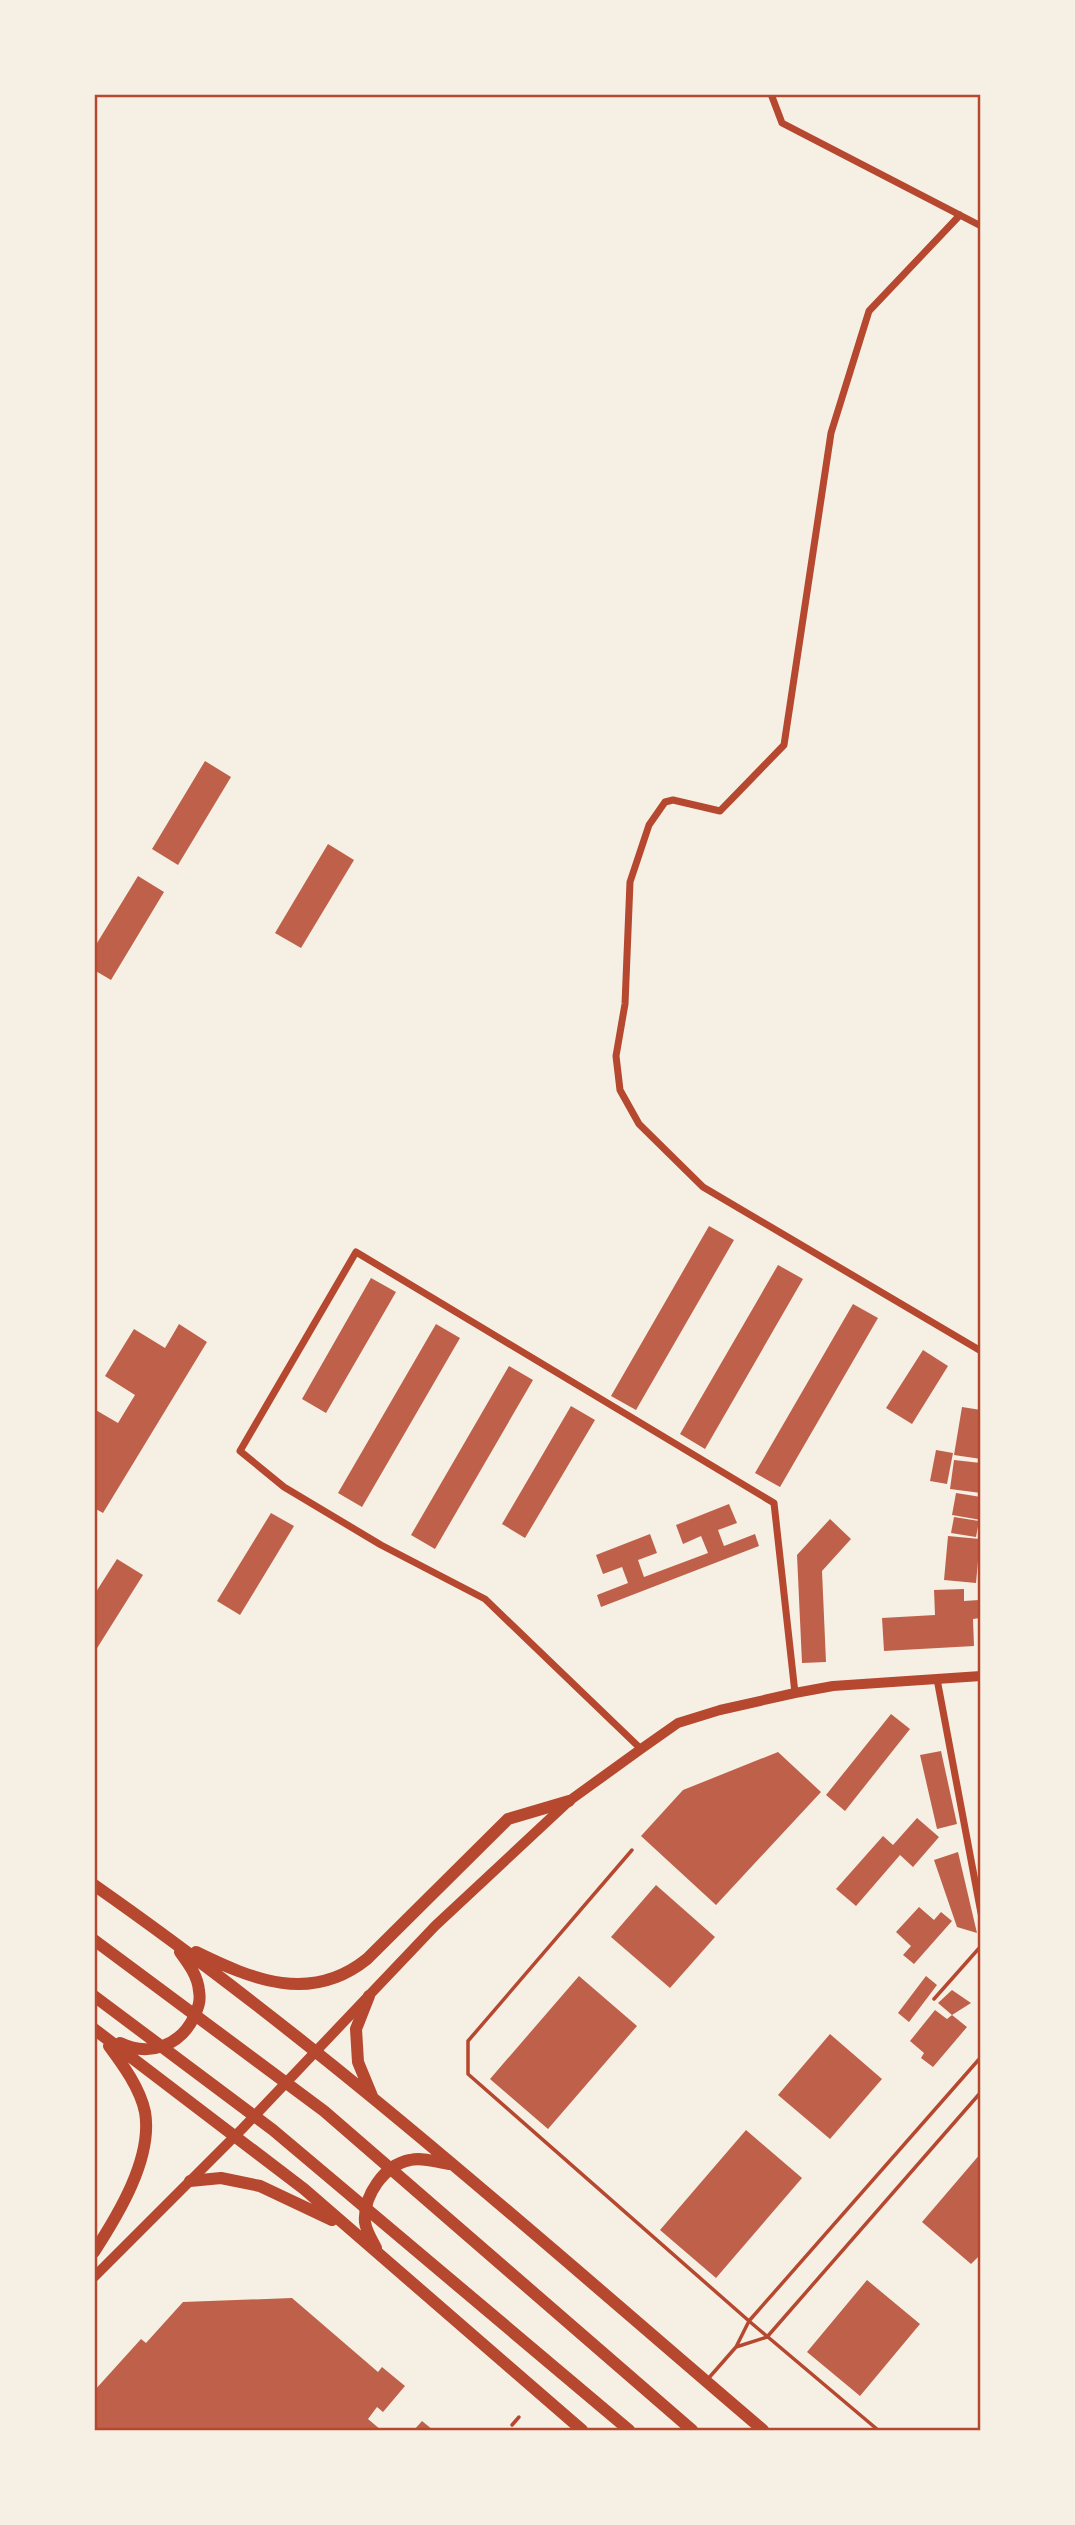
<svg xmlns="http://www.w3.org/2000/svg" width="1075" height="2525" font-family="'Public Sans',sans-serif">
<style>
.building{fill:#bf614a}
.lines{fill:none;stroke-linecap:round;stroke-linejoin:round}
.path{stroke:#b5482f;stroke-width:3.5}
.service{stroke:#b5482f;stroke-width:3.5}
.minor{stroke:#b5482f;stroke-width:7}
.secondary{stroke:#b5482f;stroke-width:10}
.primary{stroke:#b5482f;stroke-width:12}
.trunk{stroke:#b5482f;stroke-width:12}
.neatline{fill:none;stroke:#b5482f;stroke-width:2.5}
</style>
<rect width="100%" height="100%" fill="#f6efe4"/>
<path class="building" d="M 205,761 L 231,777 L 178,865 L 152,849 Z
M 328,844 L 354,860 L 301,948 L 275,933 Z
M 138,876 L 164,892 L 111,980 L 94,970 L 94,948 Z
M 709,1226 L 734,1240 L 636,1410 L 611,1396 Z
M 778,1265 L 803,1279 L 705,1449 L 680,1434 Z
M 371,1278 L 396,1292 L 326,1413 L 302,1399 Z
M 853,1304 L 878,1318 L 780,1487 L 755,1473 Z
M 179,1324 L 207,1342 L 103,1513 L 94,1508 L 94,1409 L 118,1423 L 135,1395 L 105,1376 L 134,1329 L 165,1348 Z
M 436,1324 L 460,1338 L 362,1507 L 338,1493 Z
M 923,1350 L 948,1366 L 912,1424 L 886,1408 Z
M 509,1366 L 533,1380 L 435,1549 L 411,1535 Z
M 571,1406 L 595,1420 L 525,1538 L 502,1524 Z
M 962,1407 L 981,1410 L 981,1459 L 954,1455 Z
M 936,1450 L 953,1453 L 947,1484 L 930,1481 Z
M 954,1460 L 981,1463 L 981,1493 L 950,1489 Z
M 956,1493 L 981,1497 L 981,1520 L 952,1515 Z
M 729,1504 L 737,1523 L 718,1530 L 724,1546 L 755,1534 L 759,1546 L 601,1607 L 597,1595 L 628,1583 L 622,1567 L 603,1574 L 596,1555 L 650,1534 L 657,1553 L 638,1560 L 644,1577 L 708,1553 L 701,1536 L 683,1544 L 676,1525 Z
M 271,1513 L 294,1526 L 240,1615 L 217,1601 Z
M 954,1517 L 979,1521 L 976,1537 L 951,1533 Z
M 830,1519 L 851,1539 L 822,1571 L 826,1662 L 802,1663 L 797,1555 Z
M 948,1536 L 980,1539 L 976,1583 L 944,1580 Z
M 117,1559 L 143,1575 L 94,1653 L 94,1595 Z
M 964,1589 L 964,1601 L 979,1600 L 980,1618 L 973,1619 L 974,1646 L 884,1651 L 882,1618 L 935,1615 L 934,1590 Z
M 891,1714 L 910,1729 L 845,1811 L 826,1795 Z
M 941,1751 L 957,1824 L 937,1829 L 920,1755 Z
M 778,1752 L 821,1792 L 716,1905 L 641,1836 L 683,1790 Z
M 917,1818 L 939,1837 L 913,1867 L 900,1855 L 856,1906 L 836,1889 L 883,1836 L 893,1845 Z
M 958,1852 L 977,1933 L 957,1927 L 934,1860 Z
M 656,1885 L 715,1937 L 670,1988 L 611,1937 Z
M 919,1907 L 934,1920 L 941,1912 L 952,1921 L 914,1964 L 903,1955 L 911,1946 L 896,1932 Z
M 579,1976 L 637,2026 L 548,2129 L 490,2079 Z
M 926,1976 L 937,1985 L 909,2022 L 898,2013 Z
M 952,1990 L 971,2003 L 952,2015 L 938,2003 Z
M 935,2010 L 947,2019 L 952,2015 L 967,2027 L 933,2067 L 921,2058 L 924,2053 L 910,2041 Z
M 830,2034 L 882,2079 L 830,2139 L 778,2095 Z
M 746,2130 L 802,2178 L 716,2278 L 660,2230 Z
M 981,2153 L 981,2254 L 971,2264 L 922,2222 Z
M 867,2280 L 920,2324 L 860,2396 L 807,2352 Z
M 292,2298 L 378,2372 L 382,2367 L 405,2386 L 383,2412 L 377,2407 L 368,2419 L 381,2430 L 94,2430 L 94,2391 L 141,2339 L 146,2343 L 183,2302 Z
M 422,2421 L 433,2430 L 414,2430 Z"/>
<g class="lines">
<path class="path" d="M 512,2425 L 519,2417"/>
<path class="service" d="M 632,1850 L 468,2041 L 468,2074 L 749,2321 L 878,2430
M 934,1999 L 981,1946
M 736,2347 L 767,2337 L 981,2092
M 707,2380 L 736,2347 L 749,2321 L 981,2057"/>
<path class="minor" d="M 771,94 L 782,123 L 981,226
M 960,215 L 869,311 L 831,433 L 784,745 L 720,811 L 673,800 L 665,802 L 649,825 L 630,882 L 625,1004 L 616,1056 L 620,1090 L 639,1124 L 703,1187 L 981,1351
M 937,1679 L 981,1913
M 641,1749 L 485,1599 L 381,1545 L 284,1487 L 240,1451 L 356,1252 L 774,1503 L 795,1693"/>
<path class="secondary" d="M 94,2277 L 242,2129 L 435,1926 L 569,1801 L 641,1749 L 678,1723 L 720,1710 L 795,1693 L 833,1686 L 981,1676"/>
<path class="primary" d="M 94,1885 C 330,2050 545,2244 763,2430
M 196,1952 C 253,1980 311,2004 367,1959 L 508,1819 L 569,1801
M 369,1996 L 356,2029 L 358,2062 L 372,2096
M 94,2029 L 304,2189 L 582,2430
M 120,2043 C 149,2057 180,2046 194,2017 C 198,2008 201,2001 199,1991 C 198,1976 188,1963 180,1952
M 190,2181 L 221,2178 L 260,2186 L 332,2220
M 376,2248 C 372,2240 366,2231 365,2222 C 363,2196 384,2165 410,2160 C 423,2157 436,2162 449,2164
M 94,2252 C 118,2215 153,2158 145,2112 C 140,2088 123,2065 109,2046"/>
<path class="trunk" d="M 94,1940 L 324,2111 L 692,2430
M 94,1996 L 273,2130 L 629,2430"/>
</g>
<rect width="1075" height="2525" fill="none" stroke="#f6efe4" stroke-width="192"/>
<rect x="96" y="96" width="883" height="2333" class="neatline"/>
</svg>
